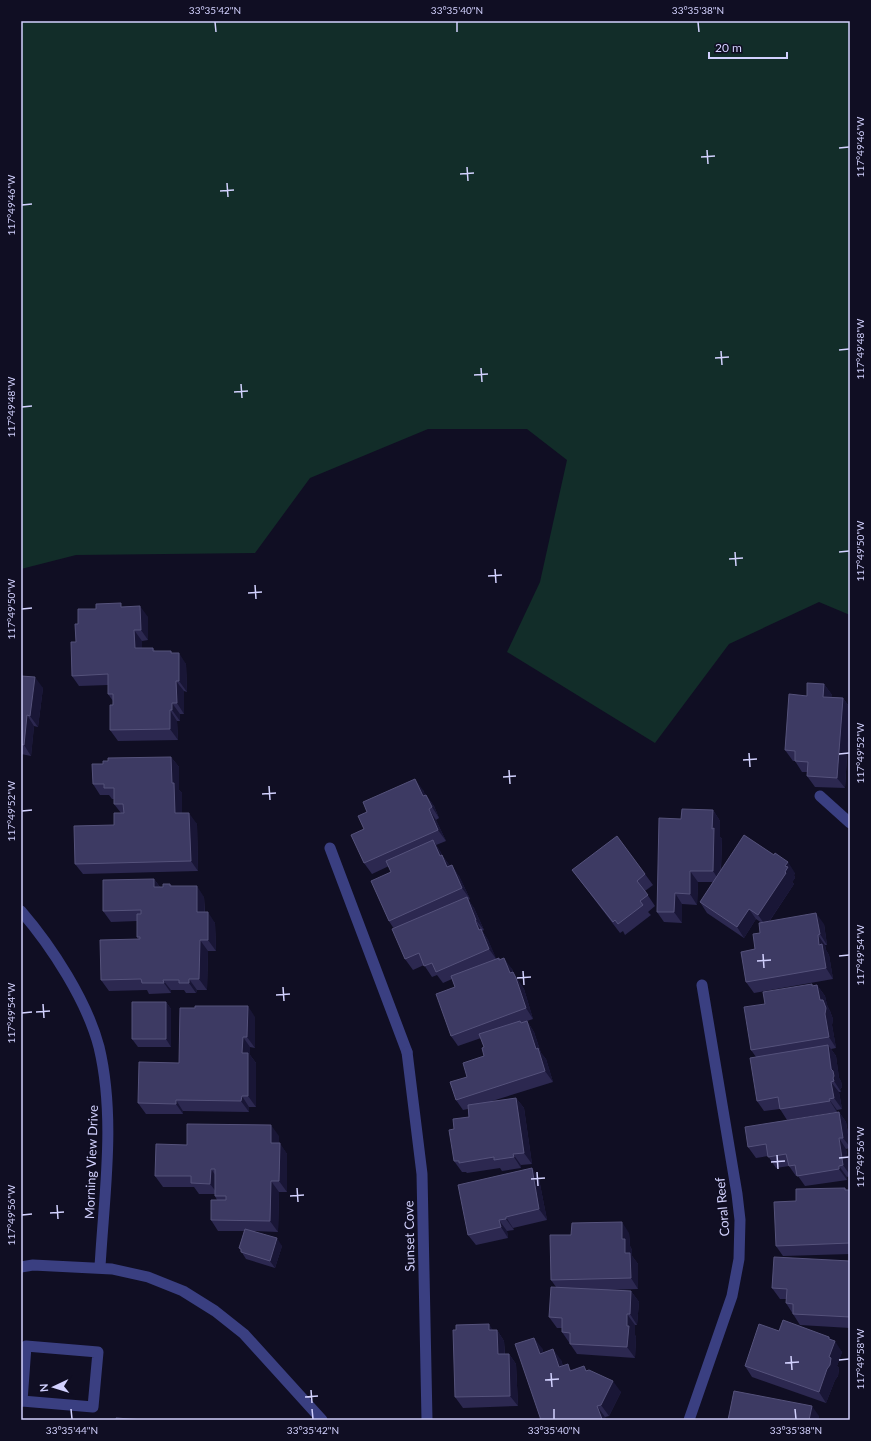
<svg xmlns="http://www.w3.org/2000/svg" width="871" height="1441" font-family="Lato,sans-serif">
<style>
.green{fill:#122d29}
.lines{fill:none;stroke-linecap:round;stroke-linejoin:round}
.service{stroke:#3a3f81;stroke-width:11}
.minor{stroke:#3a3f81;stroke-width:11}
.wall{fill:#2c2850}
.shaded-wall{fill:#191636}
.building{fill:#3d3a63;stroke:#55527b}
.ticks{fill:none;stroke:#d2d1fe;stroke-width:1.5}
.labels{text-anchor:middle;stroke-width:3.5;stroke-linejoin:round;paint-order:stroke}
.street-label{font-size:13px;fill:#d2d1fe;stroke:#100e23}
.neatline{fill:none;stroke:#d2d1fe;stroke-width:1.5}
.ticks-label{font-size:10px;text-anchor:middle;fill:#d2d1fe}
</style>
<rect width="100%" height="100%" fill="#100e23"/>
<path class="green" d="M 21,21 L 850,21 L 850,615 L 819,602 L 729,644 L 655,743 L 507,652 L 540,582 L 567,460 L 527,429 L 428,429 L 310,478 L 255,553 L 76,555 L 21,569 Z"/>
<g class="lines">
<path class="service" d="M 820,796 L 850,823
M 330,848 L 407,1052
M 26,1346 L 98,1352 L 93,1407 L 22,1401 Z"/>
<path class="minor" d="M 21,911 C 52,947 87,1001 99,1047 C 116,1118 104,1195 100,1267
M 407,1052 L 422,1174 L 427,1420
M 21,1267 L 33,1265 L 112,1269 L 148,1277 L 183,1291 L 215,1311 L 244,1334 L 322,1420
M 21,1401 L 22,1401
M 689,1420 L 732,1296 L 739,1259 L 740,1220 L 737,1194 L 702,985"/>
</g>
<path class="wall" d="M 123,607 L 148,617 L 148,640 L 142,641 L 142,648 L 153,648 L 155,651 L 171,651 L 172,653 L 186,664 L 187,692 L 184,691 L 184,714 L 180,714 L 180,721 L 177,721 L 178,740 L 118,741 L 110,730 L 113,701 L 108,694 L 108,685 L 79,686 L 72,676 L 76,642 L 96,609 Z
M 21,676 L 43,688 L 38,727 L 34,726 L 31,756 L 21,754 Z
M 824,684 L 832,695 L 831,697 L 843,698 L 850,708 L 845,788 L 815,787 L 807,776 L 807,772 L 802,772 L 795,761 L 793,761 L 785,750 L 807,696 Z
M 171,757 L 179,767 L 179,790 L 182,793 L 182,813 L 197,824 L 198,871 L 83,874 L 75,864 L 114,825 L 121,813 L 114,804 L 114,799 L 112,799 L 109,795 L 100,795 L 93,784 L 103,764 L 108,761 Z
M 423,790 L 425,795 L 426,795 L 434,806 L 439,818 L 436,820 L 446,841 L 436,845 L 440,851 L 442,855 L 450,866 L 459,876 L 470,899 L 468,900 L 474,908 L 484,930 L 482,931 L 483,932 L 488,940 L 496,959 L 499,958 L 500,960 L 512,969 L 514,974 L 524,989 L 533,1019 L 527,1021 L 534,1032 L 541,1053 L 546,1059 L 553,1082 L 492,1101 L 516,1098 L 524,1108 L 532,1164 L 521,1165 L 521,1168 L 502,1171 L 500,1168 L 467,1173 L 466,1172 L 462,1172 L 454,1161 L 454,1129 L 469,1117 L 468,1109 L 463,1110 L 456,1100 L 467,1077 L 484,1056 L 484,1047 L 481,1038 L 458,1046 L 451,1036 L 455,987 L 452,979 L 443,983 L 437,975 L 432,977 L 424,965 L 413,970 L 405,959 L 394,929 L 389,921 L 391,872 L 389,866 L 372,874 L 364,863 L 364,829 Z
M 713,810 L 720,821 L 720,837 L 722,839 L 721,870 L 795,873 L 794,875 L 795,878 L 792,882 L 794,884 L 769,922 L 824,924 L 827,945 L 825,945 L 826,950 L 829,955 L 833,979 L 754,993 L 746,982 L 760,933 L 762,923 L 756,919 L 744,938 L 707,913 L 700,902 L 713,882 L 698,882 L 697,905 L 682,904 L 682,923 L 664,922 L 657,912 Z
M 572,870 L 645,874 L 653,885 L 645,891 L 655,906 L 648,912 L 651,915 L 625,935 L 623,931 L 620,933 Z
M 154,879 L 160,887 L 163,887 L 170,884 L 172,886 L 204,897 L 205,912 L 215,923 L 216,951 L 208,951 L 207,990 L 197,990 L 196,993 L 186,993 L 184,990 L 171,990 L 171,993 L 149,994 L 147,990 L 109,991 L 101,980 L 138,939 L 137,937 L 137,921 L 111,922 L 103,911 Z
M 812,984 L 813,986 L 817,985 L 825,996 L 827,1005 L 830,1011 L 833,1019 L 832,1025 L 836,1048 L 831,1049 L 836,1056 L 839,1078 L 841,1081 L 842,1087 L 840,1089 L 841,1092 L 839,1092 L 842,1109 L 837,1110 L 837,1112 L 787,1120 L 780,1109 L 764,1111 L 757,1101 L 756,1057 L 751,1050 L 765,1004 Z
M 166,1002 L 171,1009 L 171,1047 L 138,1047 L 132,1039 Z
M 255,1017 L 255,1048 L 250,1047 L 250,1055 L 256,1063 L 256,1107 L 249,1107 L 249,1112 L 183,1111 L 183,1114 L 146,1114 L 138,1103 L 179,1063 Z
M 839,1112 L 846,1122 L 850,1144 L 850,1148 L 846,1149 L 850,1171 L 850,1176 L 847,1177 L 847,1180 L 805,1186 L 798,1176 L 796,1176 L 789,1166 L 776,1168 L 768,1156 L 756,1158 L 748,1147 Z
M 279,1136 L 279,1143 L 287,1154 L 287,1192 L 279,1192 L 278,1232 L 254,1231 L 282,1246 L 275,1268 L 246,1259 L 239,1248 L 244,1231 L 218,1231 L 211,1220 L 217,1200 L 215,1196 L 215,1194 L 199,1194 L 194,1187 L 163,1187 L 155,1176 L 187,1145 Z
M 532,1168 L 539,1179 L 547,1220 L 513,1228 L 514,1230 L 507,1231 L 508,1238 L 476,1245 L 468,1235 Z
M 845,1188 L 847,1190 L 850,1190 L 850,1254 L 783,1256 L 776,1246 L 796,1201 Z
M 629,1233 L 630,1246 L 632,1250 L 632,1256 L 638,1264 L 638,1289 L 608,1290 L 631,1291 L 639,1302 L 637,1325 L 635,1325 L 635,1335 L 636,1337 L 635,1358 L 577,1354 L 562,1332 L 562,1328 L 557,1328 L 549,1317 L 556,1287 L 551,1280 Z
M 850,1261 L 850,1328 L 800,1325 L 786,1303 L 786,1299 L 780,1299 L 772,1288 Z
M 492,1330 L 497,1330 L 504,1341 L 505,1354 L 509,1354 L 516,1364 L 518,1406 L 463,1408 L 455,1397 Z
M 779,1331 L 829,1337 L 842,1352 L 837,1366 L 839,1368 L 838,1376 L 835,1380 L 826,1403 L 752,1377 L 745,1366 Z
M 542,1348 L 543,1352 L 561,1360 L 563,1366 L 572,1370 L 587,1370 L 621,1392 L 609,1416 L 605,1417 L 606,1420 L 541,1420 Z"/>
<path class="shaded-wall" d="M 140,606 L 148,617 L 148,640 L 141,630 Z
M 134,630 L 142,641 L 142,659 L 135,648 Z
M 179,653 L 186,664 L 187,692 L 179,681 Z
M 35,677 L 43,688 L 38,727 L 30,716 Z
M 176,681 L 184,691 L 184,714 L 177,703 Z
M 824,684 L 832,695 L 831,708 L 823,697 Z
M 843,698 L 850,708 L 845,788 L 837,778 Z
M 172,703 L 180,714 L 180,721 L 172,710 Z
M 170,710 L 177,721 L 178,740 L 170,729 Z
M 27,715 L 34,726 L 31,756 L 24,745 Z
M 171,757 L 179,767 L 179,790 L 182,793 L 182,824 L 175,813 L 172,783 Z
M 415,779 L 423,790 L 430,807 L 423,796 Z
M 426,795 L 434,806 L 439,818 L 432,807 Z
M 429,809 L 436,820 L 446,841 L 438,830 Z
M 713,810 L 720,821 L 720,837 L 722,839 L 720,882 L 713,871 Z
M 189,813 L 197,824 L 198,871 L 191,861 Z
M 433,840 L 440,851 L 447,867 L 440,856 Z
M 442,855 L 450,866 L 447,867 Z
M 788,862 L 795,873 L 794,875 L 795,878 L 792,882 L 794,884 L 766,926 L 758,915 L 785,872 L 785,866 Z
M 452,865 L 459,876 L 470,899 L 462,888 Z
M 690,871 L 698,882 L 697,905 L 690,894 Z
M 154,879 L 162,890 L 154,887 Z
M 197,886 L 204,897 L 205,923 L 197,912 Z
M 675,893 L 682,904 L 682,923 L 674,912 Z
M 467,897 L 474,908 L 484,930 L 476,920 Z
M 749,909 L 756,919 L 744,938 L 737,927 Z
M 208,912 L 215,923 L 216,951 L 208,940 Z
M 816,913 L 824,924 L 827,945 L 820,934 Z
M 475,920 L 488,940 L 497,960 L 489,949 L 479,930 Z
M 818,935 L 825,945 L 826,950 L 829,955 L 833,979 L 826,968 L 819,945 Z
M 200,940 L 208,951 L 207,990 L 199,979 Z
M 504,958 L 512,969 L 514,974 L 524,989 L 533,1019 L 526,1008 L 510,973 Z
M 189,979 L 197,990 L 196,993 L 189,983 Z
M 163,980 L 171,990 L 171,993 L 164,983 Z
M 812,984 L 819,995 L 817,985 L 825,996 L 827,1005 L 830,1011 L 833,1019 L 832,1025 L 836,1048 L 829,1037 L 820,1000 Z
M 166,1002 L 171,1009 L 171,1047 L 166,1039 Z
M 248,1006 L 255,1017 L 255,1048 L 247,1037 Z
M 527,1021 L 534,1032 L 541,1053 L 546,1059 L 553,1082 L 545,1071 L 536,1049 Z
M 243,1037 L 250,1047 L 250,1055 L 256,1063 L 256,1107 L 248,1096 L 242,1053 Z
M 828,1045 L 836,1056 L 839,1078 L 841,1081 L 842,1087 L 840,1089 L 841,1092 L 834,1081 Z
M 831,1082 L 839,1092 L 842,1109 L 834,1098 Z
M 242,1096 L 249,1107 L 249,1112 L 241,1101 Z
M 516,1098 L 524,1108 L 532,1164 L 524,1153 Z
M 829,1099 L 837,1110 L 837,1112 L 830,1101 Z
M 176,1100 L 183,1111 L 183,1114 L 176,1104 Z
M 839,1112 L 846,1122 L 850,1147 L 843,1138 Z
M 271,1125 L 279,1136 L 279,1154 L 271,1143 Z
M 839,1138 L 846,1149 L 850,1171 L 850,1175 L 843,1165 Z
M 280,1143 L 287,1154 L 287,1192 L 279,1181 Z
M 513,1154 L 521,1165 L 521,1168 L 514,1157 Z
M 839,1166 L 847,1177 L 847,1180 L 839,1169 Z
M 532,1168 L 539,1179 L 547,1220 L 539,1209 Z
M 211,1169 L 218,1179 L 218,1194 L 210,1184 Z
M 271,1181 L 279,1192 L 278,1232 L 270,1221 Z
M 506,1217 L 513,1228 L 514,1230 L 506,1219 Z
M 499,1220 L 507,1231 L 508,1238 L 501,1227 Z
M 622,1222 L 629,1233 L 630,1246 L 632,1250 L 632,1256 L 638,1264 L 638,1289 L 631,1278 L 622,1239 Z
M 277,1238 L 282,1246 L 275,1268 L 270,1261 Z
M 631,1291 L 639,1302 L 637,1325 L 630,1314 Z
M 627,1314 L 635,1325 L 635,1335 L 636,1337 L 635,1358 L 627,1347 Z
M 489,1324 L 496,1335 L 489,1330 Z
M 497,1330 L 504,1341 L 505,1364 L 498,1354 Z
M 829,1337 L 834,1344 L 835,1341 L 842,1352 L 837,1366 L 839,1368 L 838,1376 L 835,1380 L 826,1403 L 819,1392 Z
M 534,1338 L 542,1348 L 547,1364 L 540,1354 Z
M 553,1349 L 561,1360 L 567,1378 L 559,1367 Z
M 509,1354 L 516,1364 L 518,1406 L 510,1396 Z
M 613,1381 L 621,1392 L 609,1416 L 601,1405 Z
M 597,1406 L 605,1417 L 606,1420 L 603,1420 L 602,1419 Z
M 812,1406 L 819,1416 L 819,1420 L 809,1420 Z"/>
<path class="building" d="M 121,603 L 121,607 L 140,606 L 141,630 L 134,630 L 135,648 L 153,648 L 153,651 L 171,651 L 171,653 L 179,653 L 179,681 L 176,681 L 177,703 L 172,703 L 172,710 L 170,710 L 170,729 L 110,730 L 110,705 L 113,705 L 113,694 L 108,694 L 108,674 L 72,676 L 71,642 L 76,642 L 75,624 L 78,624 L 78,609 L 96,609 L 96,604 Z
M 21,676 L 35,677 L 30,716 L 27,715 L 24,745 L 21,744 Z
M 807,683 L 824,684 L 823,697 L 843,698 L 837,778 L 807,776 L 808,762 L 795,761 L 795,751 L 785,750 L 789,694 L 807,696 Z
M 171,757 L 172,783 L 174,783 L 175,813 L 189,813 L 191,861 L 75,864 L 74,826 L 114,825 L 114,813 L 124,813 L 123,804 L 114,804 L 114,788 L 104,788 L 104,784 L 93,784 L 92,764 L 103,764 L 103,761 L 108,761 L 108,758 Z
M 415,779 L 423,796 L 426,795 L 432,807 L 429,809 L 438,830 L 364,863 L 351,835 L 364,829 L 358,816 L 367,812 L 363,802 Z
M 682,809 L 713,810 L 712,829 L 714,828 L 713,871 L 690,871 L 690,894 L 675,893 L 674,912 L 657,912 L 659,818 L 681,819 Z
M 744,835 L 774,855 L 775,853 L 788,862 L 785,866 L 788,867 L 785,872 L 786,873 L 758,915 L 749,909 L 737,927 L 700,902 Z
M 617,836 L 645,874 L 637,881 L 648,895 L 640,901 L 643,905 L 618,924 L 615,920 L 613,922 L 572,870 Z
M 433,840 L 440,856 L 442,855 L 447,867 L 452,865 L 462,888 L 389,921 L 371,881 L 391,872 L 386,861 Z
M 154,879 L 154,887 L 163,887 L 163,884 L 170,884 L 170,886 L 197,886 L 197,912 L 208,912 L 208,940 L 200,940 L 199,979 L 189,979 L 189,983 L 179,983 L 179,980 L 163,980 L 164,983 L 142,983 L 141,979 L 101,980 L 100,940 L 140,939 L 140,937 L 137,937 L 137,914 L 141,914 L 141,910 L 103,911 L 103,880 Z
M 467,897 L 476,920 L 475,920 L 479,930 L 481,929 L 489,949 L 436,972 L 432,963 L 424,966 L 419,953 L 405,959 L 392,929 Z
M 816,913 L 820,934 L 818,935 L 819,945 L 822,944 L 826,968 L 746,982 L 741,952 L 755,949 L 753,934 L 760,933 L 759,923 Z
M 499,958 L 499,960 L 504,958 L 510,973 L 513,972 L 516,978 L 526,1008 L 451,1036 L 436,994 L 455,987 L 451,976 Z
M 812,984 L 812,986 L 817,985 L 820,1000 L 823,1000 L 826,1008 L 825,1014 L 829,1037 L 751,1050 L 744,1007 L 765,1004 L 763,992 Z
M 132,1002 L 166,1002 L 166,1039 L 132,1039 Z
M 195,1006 L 248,1006 L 247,1037 L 243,1037 L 242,1053 L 248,1053 L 248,1096 L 242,1096 L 241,1101 L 176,1100 L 176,1104 L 138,1103 L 139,1062 L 179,1063 L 180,1008 L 195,1008 Z
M 520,1021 L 521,1023 L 527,1021 L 536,1049 L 538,1048 L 545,1071 L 456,1100 L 450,1082 L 467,1077 L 463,1063 L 484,1056 L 482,1048 L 484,1047 L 479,1034 Z
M 828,1045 L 831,1069 L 833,1071 L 834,1076 L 833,1078 L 834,1081 L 831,1082 L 834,1098 L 829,1099 L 830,1101 L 780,1109 L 778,1097 L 757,1101 L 750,1058 Z
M 516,1098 L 524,1153 L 513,1154 L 514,1157 L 494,1160 L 494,1157 L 459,1163 L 459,1161 L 454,1161 L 449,1130 L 454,1129 L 453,1119 L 469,1117 L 468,1105 Z
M 839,1112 L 843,1138 L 839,1138 L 843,1165 L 839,1166 L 839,1169 L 797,1176 L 795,1165 L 789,1166 L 786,1154 L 768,1157 L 766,1144 L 748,1147 L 745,1127 Z
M 187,1124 L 271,1125 L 271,1143 L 280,1143 L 279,1181 L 271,1181 L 270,1221 L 211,1220 L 211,1200 L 226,1200 L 226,1196 L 215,1196 L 215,1169 L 211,1169 L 210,1184 L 191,1183 L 191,1176 L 155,1176 L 156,1144 L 187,1145 Z
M 532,1168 L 539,1209 L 506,1217 L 506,1219 L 499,1220 L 501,1227 L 468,1235 L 458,1185 Z
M 845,1188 L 845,1190 L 850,1190 L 850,1243 L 776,1246 L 774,1202 L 796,1201 L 796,1189 Z
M 622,1222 L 622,1239 L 625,1239 L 625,1253 L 630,1253 L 631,1278 L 551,1280 L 550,1235 L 571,1235 L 572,1223 Z
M 245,1229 L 277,1238 L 270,1261 L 241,1252 L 241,1249 L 239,1248 Z
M 774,1257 L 850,1261 L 850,1317 L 793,1314 L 793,1304 L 786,1303 L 787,1289 L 772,1288 Z
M 551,1287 L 631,1291 L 630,1314 L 627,1314 L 627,1326 L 629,1326 L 627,1347 L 570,1344 L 570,1333 L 562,1332 L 562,1318 L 549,1317 Z
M 783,1320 L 829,1337 L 829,1339 L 835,1341 L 829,1357 L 831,1358 L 830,1365 L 827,1369 L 819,1392 L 745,1366 L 759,1324 L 779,1331 Z
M 489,1324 L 489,1330 L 497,1330 L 498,1354 L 509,1354 L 510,1396 L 455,1397 L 453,1330 L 456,1330 L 456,1325 Z
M 534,1338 L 540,1354 L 553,1349 L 559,1367 L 568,1364 L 570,1371 L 584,1366 L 586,1371 L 589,1370 L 613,1381 L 601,1405 L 597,1406 L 602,1419 L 598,1420 L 541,1420 L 515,1344 Z
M 734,1391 L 812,1406 L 809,1420 L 728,1420 Z
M 116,1418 L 144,1420 L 116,1420 Z"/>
<path class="ticks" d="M 215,22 L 216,32M 457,22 L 457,32M 698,22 L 699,32M 839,148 L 849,147M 707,150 L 708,164M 701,157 L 715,156M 467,167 L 468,181M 460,174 L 474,173M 227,183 L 228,197M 220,191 L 234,190M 22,205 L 32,204M 839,350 L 849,349M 721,351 L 722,365M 715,358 L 729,357M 481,368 L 482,382M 474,375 L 488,374M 241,384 L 242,398M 234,392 L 248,391M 22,407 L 32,406M 735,552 L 736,566M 839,552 L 849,551M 729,559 L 743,558M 495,569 L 496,583M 488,576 L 502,575M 255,585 L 256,599M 248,593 L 262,592M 22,609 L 32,608M 749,753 L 750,767M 839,754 L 849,753M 743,760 L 757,759M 509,770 L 510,784M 503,777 L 516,776M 269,786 L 270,800M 262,794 L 276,793M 22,811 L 32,810M 763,954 L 764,968M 839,956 L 849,955M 757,961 L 771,960M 523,971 L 524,985M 517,978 L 531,977M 283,987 L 284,1001M 276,995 L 290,994M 43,1004 L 44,1018M 36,1012 L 50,1011M 22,1013 L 32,1012M 777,1155 L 778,1169M 839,1158 L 849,1157M 771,1162 L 785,1161M 537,1172 L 538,1186M 531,1179 L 545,1178M 297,1188 L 298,1202M 290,1196 L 304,1195M 57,1205 L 58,1219M 50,1213 L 64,1212M 22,1215 L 32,1214M 791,1356 L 792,1370M 839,1360 L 849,1359M 785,1363 L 799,1362M 551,1373 L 552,1387M 545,1380 L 559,1379M 311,1390 L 312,1403M 305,1397 L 318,1396M 71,1409 L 72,1419M 312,1409 L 313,1419M 554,1409 L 554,1419M 795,1409 L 796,1419"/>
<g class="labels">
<g class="street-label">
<text transform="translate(91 1162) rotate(-88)" y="5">Morning View Drive</text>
<text transform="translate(722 1207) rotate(-95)" y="5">Coral Reef</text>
<text transform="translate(409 1236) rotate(-91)" y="5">Sunset Cove</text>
</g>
</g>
<rect width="871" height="1441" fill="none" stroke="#100e23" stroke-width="44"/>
<g transform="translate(54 1387) rotate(266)" stroke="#100e23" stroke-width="3" paint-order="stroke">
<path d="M0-3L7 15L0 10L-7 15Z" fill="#d2d1fe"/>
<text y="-6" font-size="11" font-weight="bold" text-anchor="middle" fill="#d2d1fe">N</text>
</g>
<path d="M709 52v6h78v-6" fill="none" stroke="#d2d1fe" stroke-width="2"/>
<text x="715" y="52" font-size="12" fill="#d2d1fe" stroke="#100e23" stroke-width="3" paint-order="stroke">20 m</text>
<rect x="22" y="22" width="827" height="1397" class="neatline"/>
<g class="ticks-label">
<text x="215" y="14">33°35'42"N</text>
<text x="457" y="14">33°35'40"N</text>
<text x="698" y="14">33°35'38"N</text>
<text transform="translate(860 147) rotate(-90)" y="4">117°49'46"W</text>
<text transform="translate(11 205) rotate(-90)" y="4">117°49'46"W</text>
<text transform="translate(860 349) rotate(-90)" y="4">117°49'48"W</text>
<text transform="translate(11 407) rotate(-90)" y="4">117°49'48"W</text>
<text transform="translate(860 551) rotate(-90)" y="4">117°49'50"W</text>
<text transform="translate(11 609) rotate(-90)" y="4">117°49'50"W</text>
<text transform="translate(860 753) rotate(-90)" y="4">117°49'52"W</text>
<text transform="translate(11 811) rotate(-90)" y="4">117°49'52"W</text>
<text transform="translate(860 955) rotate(-90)" y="4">117°49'54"W</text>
<text transform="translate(11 1013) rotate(-90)" y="4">117°49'54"W</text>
<text transform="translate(860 1157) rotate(-90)" y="4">117°49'56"W</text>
<text transform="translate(11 1215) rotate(-90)" y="4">117°49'56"W</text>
<text transform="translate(860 1359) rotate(-90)" y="4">117°49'58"W</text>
<text x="72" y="1434">33°35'44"N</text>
<text x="313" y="1434">33°35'42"N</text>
<text x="554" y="1434">33°35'40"N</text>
<text x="796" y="1434">33°35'38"N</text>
</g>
</svg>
